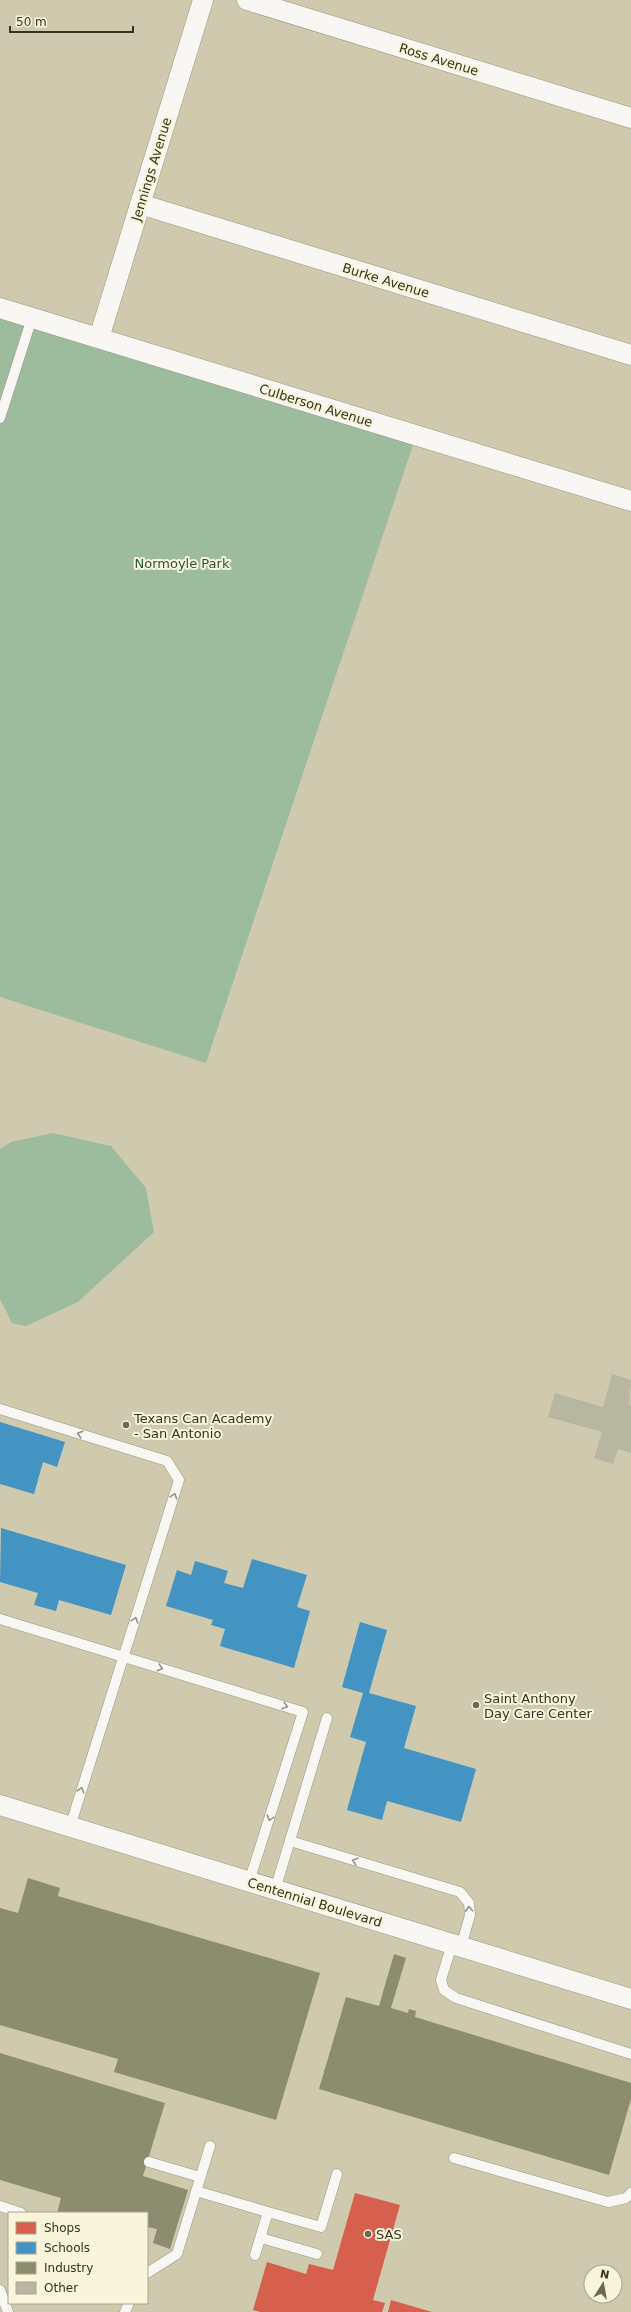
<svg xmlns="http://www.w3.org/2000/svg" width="631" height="2312" font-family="'DejaVu Sans',sans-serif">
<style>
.green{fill:#9dbc9e}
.shops{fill:#d6604d}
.schools{fill:#4393c3}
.industry{fill:#8c8c6e}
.building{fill:#b7b7a1}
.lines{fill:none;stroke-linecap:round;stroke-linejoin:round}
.lane-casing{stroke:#98947e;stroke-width:11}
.street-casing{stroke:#98947e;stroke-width:21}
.lane{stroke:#f8f7f3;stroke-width:10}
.street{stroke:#f8f7f3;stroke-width:20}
.oneway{stroke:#969488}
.poi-dot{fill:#6b6750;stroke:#f8f5db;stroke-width:1.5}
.labels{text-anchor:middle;stroke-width:4;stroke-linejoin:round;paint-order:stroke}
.street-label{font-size:13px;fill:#35321e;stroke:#f8f5db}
.park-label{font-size:13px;fill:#25533d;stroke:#f8f5db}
.poi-label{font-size:13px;fill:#35321e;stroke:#f8f5db;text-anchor:start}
</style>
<rect width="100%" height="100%" fill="#cfcaad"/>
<path class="green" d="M 0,318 L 414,442 L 206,1063 L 0,997 Z
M 53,1133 L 111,1146 L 146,1188 L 154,1232 L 78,1302 L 26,1326 L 12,1323 L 0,1299 L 0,1149 L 11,1142 Z"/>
<path class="shops" d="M 355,2193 L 400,2205 L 373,2300 L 385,2303 L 382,2312 L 260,2312 L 253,2310 L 267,2262 L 306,2274 L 309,2264 L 333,2270 Z
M 391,2300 L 432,2312 L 388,2312 Z"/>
<path class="schools" d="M 0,1422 L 65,1442 L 57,1467 L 43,1462 L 34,1494 L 0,1484 Z
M 1,1528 L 126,1565 L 111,1615 L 59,1600 L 56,1611 L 34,1605 L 38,1593 L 0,1582 Z
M 252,1559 L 307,1575 L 297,1607 L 310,1611 L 294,1668 L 220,1646 L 225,1629 L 211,1625 L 213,1620 L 166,1606 L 177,1570 L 191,1575 L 195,1561 L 228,1571 L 224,1583 L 243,1588 Z
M 360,1622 L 387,1630 L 369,1693 L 416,1706 L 404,1748 L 476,1769 L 461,1822 L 387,1801 L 382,1820 L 347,1810 L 366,1742 L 350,1737 L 363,1693 L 342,1687 Z"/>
<path class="industry" d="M 28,1878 L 60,1888 L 58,1896 L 320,1973 L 276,2120 L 114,2072 L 118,2059 L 0,2025 L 0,1908 L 18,1913 Z
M 394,1954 L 406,1958 L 391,2008 L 408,2013 L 409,2009 L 416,2011 L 415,2017 L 631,2083 L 631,2099 L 609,2175 L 319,2089 L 346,1997 L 379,2006 Z
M 0,2053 L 165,2103 L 143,2176 L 188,2190 L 170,2249 L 153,2243 L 157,2229 L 147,2227 L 147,2213 L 57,2213 L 61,2198 L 0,2180 Z"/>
<path class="building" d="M 612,1374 L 631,1380 L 629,1404 L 631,1405 L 631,1453 L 618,1449 L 613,1464 L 594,1458 L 602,1432 L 548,1417 L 555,1393 L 603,1407 Z"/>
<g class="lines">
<defs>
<path id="lane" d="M 0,418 L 32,318
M 0,1409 L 167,1461 L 179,1480 L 70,1827
M 0,1619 L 303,1712 L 249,1882
M 290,1841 L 460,1892 L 469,1903 L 470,1915 L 461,1947
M 275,1890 L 327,1718
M 452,1944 L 441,1980 L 444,1990 L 456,1998 L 631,2054
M 454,2158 L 608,2202 L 626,2198 L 631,2193
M 149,2162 L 200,2177
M 196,2191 L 268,2212 L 255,2255
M 0,2206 L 21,2213
M 268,2212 L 321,2227 L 337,2174
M 261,2238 L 317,2254
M 147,2273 L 177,2254 L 210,2146
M 0,2290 L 8,2312
M 125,2312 L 129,2303"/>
<path id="street" d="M 247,0 L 631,118
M 140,204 L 631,355
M 0,308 L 631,501
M 99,338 L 203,0
M 0,1805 L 631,1999"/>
</defs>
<use href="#lane" class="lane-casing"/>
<use href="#street" class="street-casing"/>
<use href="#lane" class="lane"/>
<use href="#street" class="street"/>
</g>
<defs><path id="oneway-chevron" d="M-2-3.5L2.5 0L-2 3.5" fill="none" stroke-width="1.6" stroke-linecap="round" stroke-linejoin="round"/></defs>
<g class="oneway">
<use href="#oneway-chevron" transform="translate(80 1434) rotate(-163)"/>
<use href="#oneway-chevron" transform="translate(174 1496) rotate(-72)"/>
<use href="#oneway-chevron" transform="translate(135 1620) rotate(-72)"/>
<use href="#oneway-chevron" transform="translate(160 1668) rotate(17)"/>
<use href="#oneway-chevron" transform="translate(285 1706) rotate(17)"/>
<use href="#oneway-chevron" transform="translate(81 1790) rotate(-73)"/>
<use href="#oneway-chevron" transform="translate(270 1818) rotate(107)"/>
<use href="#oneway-chevron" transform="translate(355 1861) rotate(-163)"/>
<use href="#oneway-chevron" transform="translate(469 1909) rotate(-93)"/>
</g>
<g class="poi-dot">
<circle cx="126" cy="1425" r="4"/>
<circle cx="476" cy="1705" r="4"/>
<circle cx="368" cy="2234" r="4"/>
</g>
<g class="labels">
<g class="street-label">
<text transform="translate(439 59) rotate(17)" y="5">Ross Avenue</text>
<text transform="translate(151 169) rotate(-73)" y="5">Jennings Avenue</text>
<text transform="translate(386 280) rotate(17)" y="5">Burke Avenue</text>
<text transform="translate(316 405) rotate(17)" y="5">Culberson Avenue</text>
<text transform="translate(315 1902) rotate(17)" y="5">Centennial Boulevard</text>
</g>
<g class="park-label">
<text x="182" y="568">Normoyle Park</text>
</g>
<g class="poi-label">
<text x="134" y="1423">Texans Can Academy<tspan x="134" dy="15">- San Antonio</tspan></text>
<text x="484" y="1703">Saint Anthony<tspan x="484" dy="15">Day Care Center</tspan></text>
<text x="376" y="2239">SAS</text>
</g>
</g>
<rect x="8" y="2212" width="140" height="92" fill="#f8f5db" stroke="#aaa78f"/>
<rect x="16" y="2222" width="20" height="12" fill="#d6604d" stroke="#aaa78f"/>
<text x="44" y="2232" font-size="12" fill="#35321e">Shops</text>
<rect x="16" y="2242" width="20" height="12" fill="#4393c3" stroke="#aaa78f"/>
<text x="44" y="2252" font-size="12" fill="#35321e">Schools</text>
<rect x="16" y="2262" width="20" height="12" fill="#8c8c6e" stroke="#aaa78f"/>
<text x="44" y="2272" font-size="12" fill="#35321e">Industry</text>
<rect x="16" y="2282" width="20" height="12" fill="#b7b7a1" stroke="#aaa78f"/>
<text x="44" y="2292" font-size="12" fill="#35321e">Other</text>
<g transform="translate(603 2284) rotate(11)"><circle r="19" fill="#f8f5db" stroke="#aaa78f"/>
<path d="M0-3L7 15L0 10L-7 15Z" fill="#6b6750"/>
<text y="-6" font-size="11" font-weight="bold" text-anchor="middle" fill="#35321e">N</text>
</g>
<path d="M10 26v6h123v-6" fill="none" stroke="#35321e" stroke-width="2"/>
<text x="16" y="26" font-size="12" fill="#35321e" stroke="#f8f5db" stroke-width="3" paint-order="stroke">50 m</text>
</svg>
